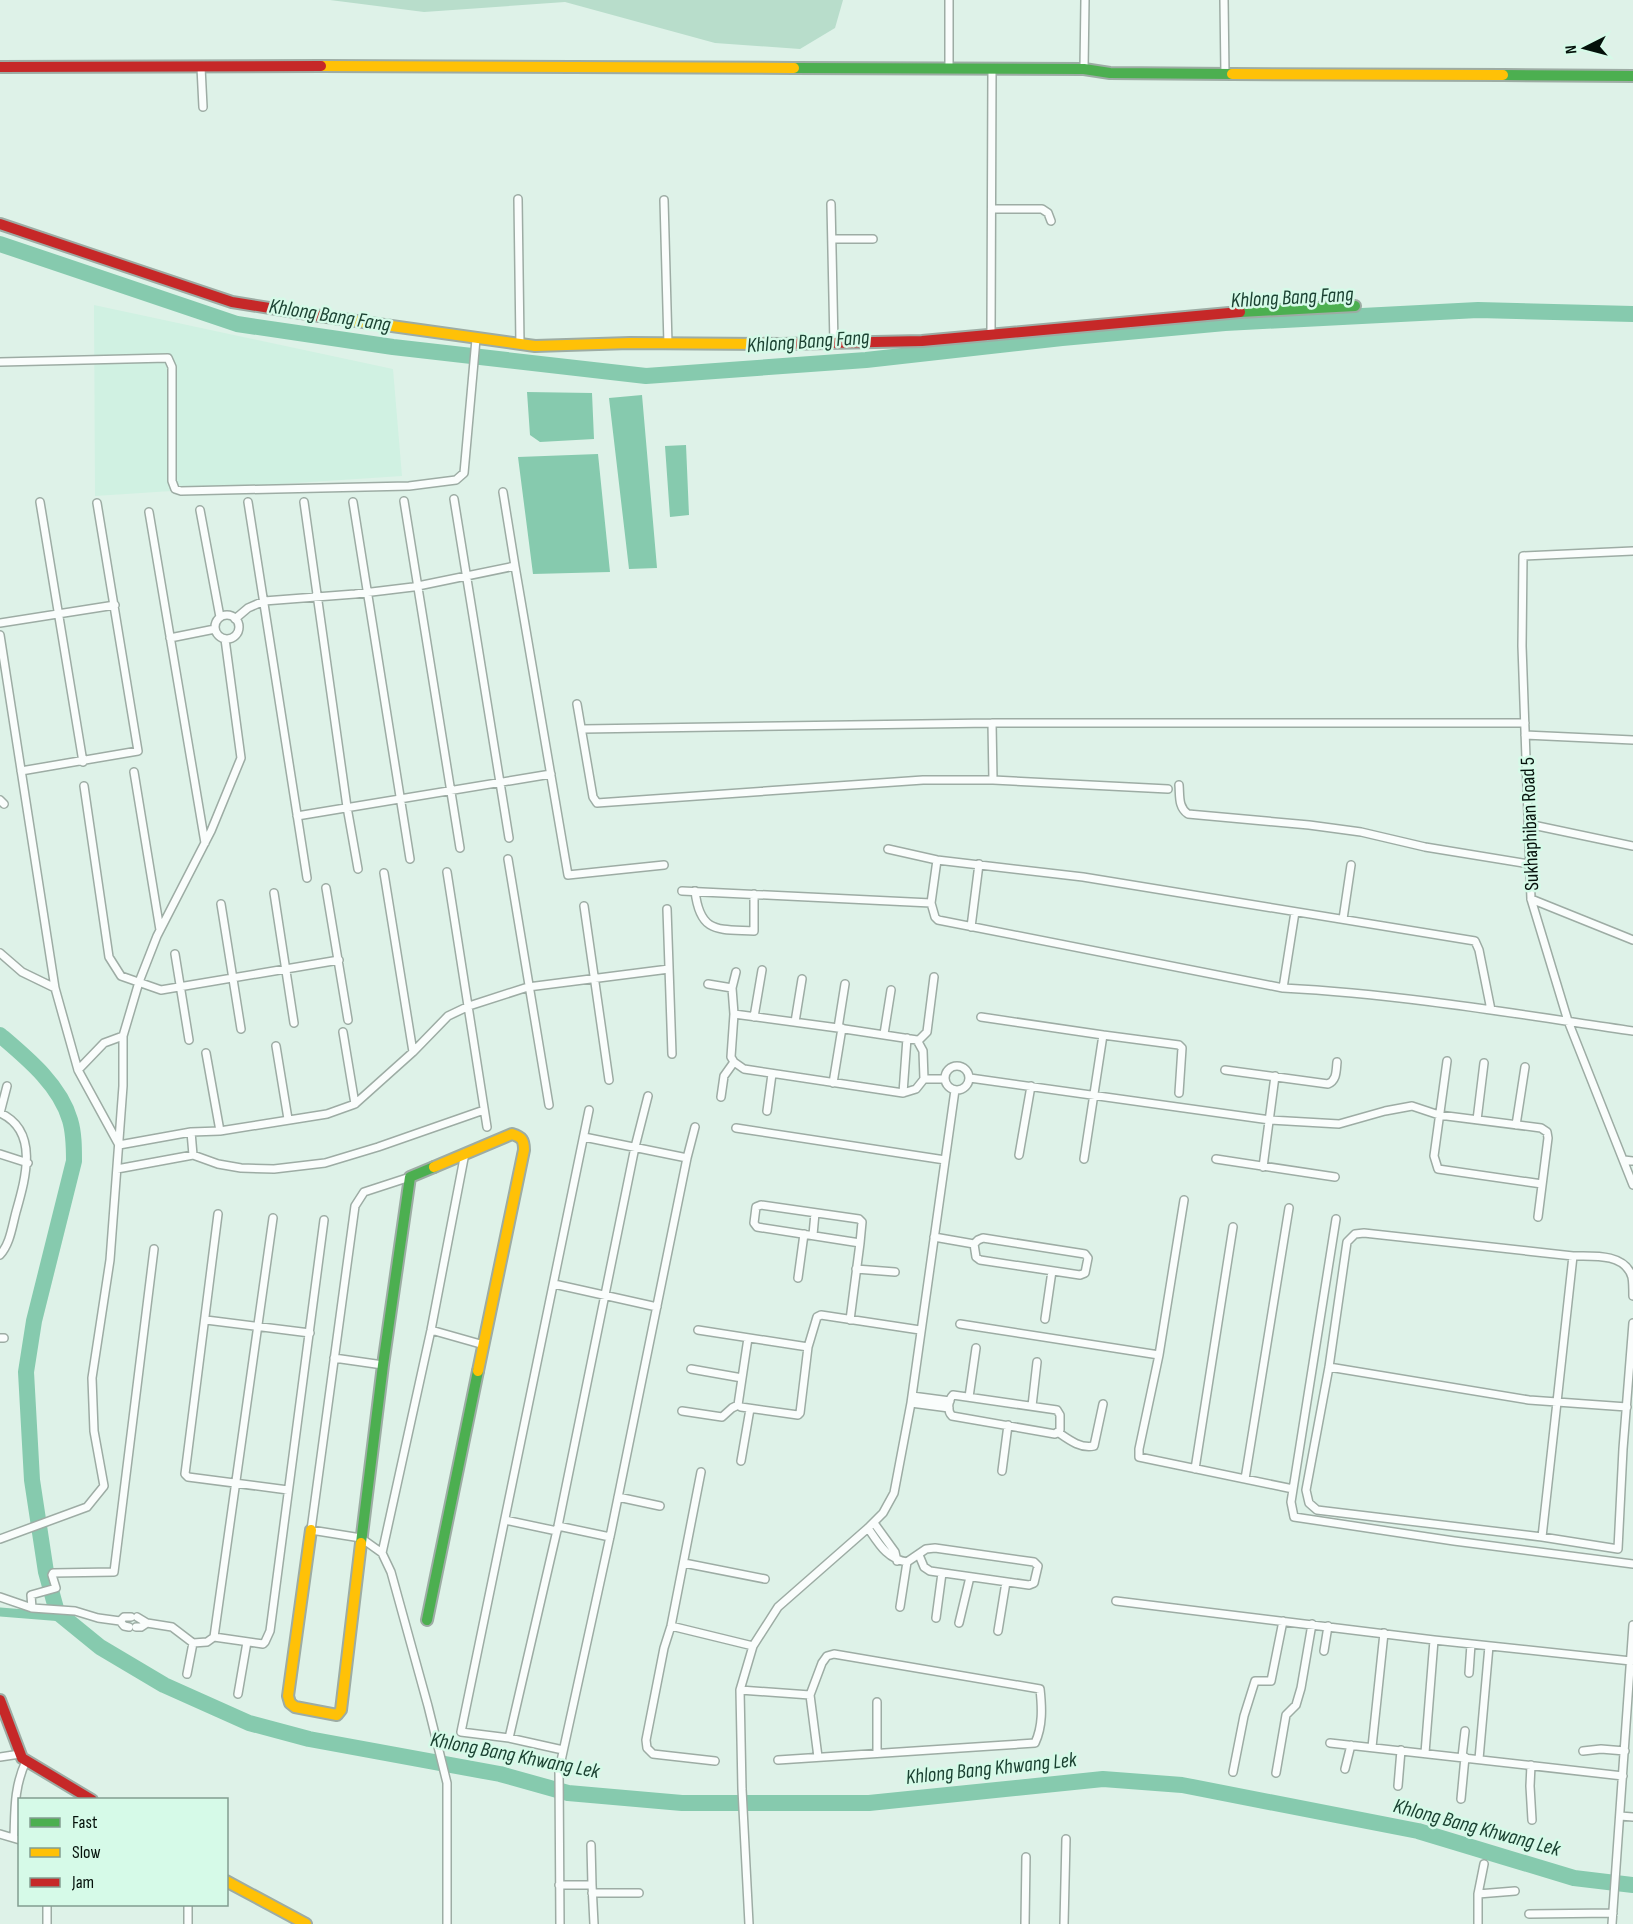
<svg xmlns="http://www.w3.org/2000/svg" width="1633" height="1924" font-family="'Sofia Sans Condensed',sans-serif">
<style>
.built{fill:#d0f1e2}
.green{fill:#b8ddcb}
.water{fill:#86caae}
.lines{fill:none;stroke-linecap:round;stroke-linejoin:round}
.canal{stroke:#86caae;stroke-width:9}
.river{stroke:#86caae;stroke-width:16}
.street-casing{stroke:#9daca4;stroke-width:10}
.fast-casing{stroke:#9daca4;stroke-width:14}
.slow-casing{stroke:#9daca4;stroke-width:14}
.jam-casing{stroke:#9daca4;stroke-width:14}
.street{stroke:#fafdfc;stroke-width:7}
.fast{stroke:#4caf50;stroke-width:10}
.slow{stroke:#ffc107;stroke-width:10}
.jam{stroke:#c62828;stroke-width:10}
.labels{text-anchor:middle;stroke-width:5;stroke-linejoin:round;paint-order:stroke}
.street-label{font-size:20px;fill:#05110b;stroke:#d6fae8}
.water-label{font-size:21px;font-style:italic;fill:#1b4232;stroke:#d6fae8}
</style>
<rect width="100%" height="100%" fill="#def2e8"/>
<path class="built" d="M 94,305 L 393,369 L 402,476 L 95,496 Z"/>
<path class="green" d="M 330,0 L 843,0 L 835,28 L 800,49 L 715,43 L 565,2 L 424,12 Z"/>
<path class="water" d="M 527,392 L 592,393 L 594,439 L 540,442 L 530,435 Z
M 642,395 L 657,568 L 629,569 L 609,398 Z
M 686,445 L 689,515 L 670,517 L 665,446 Z
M 598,454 L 610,572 L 533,574 L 518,457 Z"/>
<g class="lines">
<path class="canal" d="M 0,1612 L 63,1617"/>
<path class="river" d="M 0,244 L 237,324 L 393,347 L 646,376 L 866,360 L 1062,338 L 1225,323 L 1478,310 L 1633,314
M 0,1035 C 27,1058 60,1085 70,1120 C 74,1133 74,1147 74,1161 L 34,1321 L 26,1372 L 32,1480 L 46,1572 L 57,1612 L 100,1647 L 164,1685 L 249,1723 L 309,1739 L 500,1774 L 568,1793 L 682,1803 L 869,1803 L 1103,1779 L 1182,1785 L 1418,1831 L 1574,1878 L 1633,1885"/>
<defs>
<path id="street" d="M 949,0 L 949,69
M 1224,0 L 1225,74
M 201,67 L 203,107
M 1084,69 L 1085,0
M 518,199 L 520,344
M 664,200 L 668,344
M 831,204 L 834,344
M 992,209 L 1042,209 L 1048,213 L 1051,221
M 832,239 L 873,239
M 991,334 L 992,69
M 0,362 L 168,358 L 172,367 L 172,481 L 175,489 L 181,491 L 409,486 L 456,480 L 464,473 L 476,339
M 503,492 L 515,566
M 454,499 L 509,838
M 404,501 L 460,848
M 40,502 L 83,762
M 248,502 L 307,878
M 304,502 L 347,807 L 358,869
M 353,502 L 410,859
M 200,510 L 220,617
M 149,512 L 205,843
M 1633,551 L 1523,556 L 1522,646 L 1531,899 L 1568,1021 L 1633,1185
M215 627a12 12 0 1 1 24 0a12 12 0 1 1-24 0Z
M 235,619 L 248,608 L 264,601 L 355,594 L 413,587 L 515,566 L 568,875 L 664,865
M 0,623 L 115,605
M 0,635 L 55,988 L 78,1070 L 119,1145
M 170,638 L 215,629
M 577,704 L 593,797 L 597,803 L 923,780 L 993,780 L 1168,789
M 992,723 L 993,780
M 583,729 L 992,723 L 1525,723
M 1525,735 L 1633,740
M 21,771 L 138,751 L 97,503
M 134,772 L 160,930
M 1179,785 C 1180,796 1178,807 1188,814 L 1309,825 L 1361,832 L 1425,847 L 1529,864
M 84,786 L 109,957 L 121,976 L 161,990 L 339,960
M 0,800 L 4,804
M 297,816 L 551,774
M 1528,824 L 1633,846
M 888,849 L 937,860 L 1083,877 L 1475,941 L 1479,950 L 1491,1010
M 508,859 L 549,1105
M 937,860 L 931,903 L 935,917 L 938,920 L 1283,988 C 1400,994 1517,1014 1633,1031
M 447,872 L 487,1127
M 384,873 L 413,1052
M 326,888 L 348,1020
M 682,891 L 931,903
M 695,891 C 700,934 718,929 754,931 L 754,894
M 274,893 L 294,1023
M 1531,899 L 1633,940
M 221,904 L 241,1029
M 584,906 L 609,1080
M 667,909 L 672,1054
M 1343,919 L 1351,865
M 971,927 L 979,864
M 0,953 L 22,972 L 55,988
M 175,954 L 189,1040
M 708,984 L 732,988
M 1283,988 L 1295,912
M 734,1014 L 732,988 L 736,972
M 754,1017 L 762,970
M 981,1017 L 1103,1035 L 1179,1045 L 1182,1048 L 1179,1093
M 795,1022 L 802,979
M 838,1028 L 845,984
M 343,1032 L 355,1104
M 884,1034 L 891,990
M 123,1036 L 139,982 L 157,936 L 211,831 L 241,758 L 225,639
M 918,1041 L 927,1032 L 934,977
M 276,1046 L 288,1119
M 206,1053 L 220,1131
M 1447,1061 L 1434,1156 L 1438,1169 L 1542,1184
M945 1078a12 12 0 1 1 24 0a12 12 0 1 1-24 0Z
M 1225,1070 L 1328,1084 C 1337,1080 1336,1071 1337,1062
M 970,1078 L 1270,1120 L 1339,1124 L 1385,1111 L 1412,1106 L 1439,1115 L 1541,1128 L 1547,1132 L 1548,1138 L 1538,1217
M 924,1079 L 923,1051 L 917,1040 L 838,1028 L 734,1014 L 731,1057 L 734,1062 L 744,1069 L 903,1093 L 916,1089 L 924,1079 L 945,1079
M 833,1083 L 842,1028
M 903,1093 L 907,1038
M 721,1097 L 724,1076 L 734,1062
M 767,1111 L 772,1074
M 0,1113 C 40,1131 25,1180 16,1212 C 12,1227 10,1244 0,1255
M 0,1113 L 7,1086
M 1477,1120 L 1484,1063
M 1516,1125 L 1525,1067
M 736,1128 L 945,1160
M 191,1132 L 193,1155
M 584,1137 L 687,1158
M 119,1145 L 191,1132 L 220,1131 L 327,1114 L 355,1104 L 413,1052 L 448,1016 L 469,1006 L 528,987 L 669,969
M 0,1154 L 28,1163
M 1019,1155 L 1031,1086
M 1084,1159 L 1103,1035
M 1216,1159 L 1335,1177
M 1624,1160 L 1633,1161
M 1263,1167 L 1275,1076
M 117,1169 L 193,1155 L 218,1164 L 241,1168 L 274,1169 L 325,1163 L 378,1147 L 484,1110
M 410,1177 L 364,1192 L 355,1206 L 311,1530 L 361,1538 L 382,1553 L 391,1572 L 428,1706 L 447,1783 L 447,1924
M 1184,1200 L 1159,1355 L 1139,1449 L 1139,1457 L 1293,1489
M 218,1214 L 185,1474 L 188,1477 L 288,1490
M 1336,1219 L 1291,1502 L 1294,1517 L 1454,1541 L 1633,1564
M 813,1235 L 815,1213
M 934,1237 L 974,1244
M 983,1238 L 1085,1254 L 1088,1258 L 1085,1273 L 1080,1275 L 980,1260 L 976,1257 L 974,1244 L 978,1240 Z
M 1573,1256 L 1557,1402 L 1627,1407
M 856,1269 L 895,1272
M 798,1278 L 804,1234
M 554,1284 L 657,1307
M 1633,1296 C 1633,1290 1633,1282 1632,1277 C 1625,1253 1592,1256 1573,1256 L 1364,1233 L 1355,1234 L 1347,1242 L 1329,1367 L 1306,1490 L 1309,1503 L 1317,1510 L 1542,1537 L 1618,1549 L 1623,1449 L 1633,1323
M 1045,1319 L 1052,1271
M 206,1320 L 310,1333
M 850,1320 L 860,1243 L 757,1227 L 754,1223 L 756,1207 L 761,1205 L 859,1219 L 862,1222 L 860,1243
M 960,1324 L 1159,1355
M 431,1330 L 484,1345
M 698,1330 L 808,1347
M 0,1338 L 4,1338
M 748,1338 L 738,1405 L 741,1407 L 798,1415 L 800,1413 L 808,1347 L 817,1317 L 821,1315 L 920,1330
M 334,1358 L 383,1365
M 1329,1367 L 1529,1400 L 1557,1402 L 1542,1537
M 691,1369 L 742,1378
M 953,1395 L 1057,1410 L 1060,1415 L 1060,1430 L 1055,1434 L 952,1416 C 947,1411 948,1400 953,1395 Z
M 912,1396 L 950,1401
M 969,1397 L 976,1348
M 911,1403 L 949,1408
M 1032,1406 L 1037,1362
M 682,1411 L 722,1417 L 732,1408 L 738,1405
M 1059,1433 C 1069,1440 1081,1449 1094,1446 L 1103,1404
M 741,1461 L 750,1409
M 1195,1469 L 1233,1227
M 1002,1471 L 1008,1425
M 701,1472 L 671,1626 L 664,1648 L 646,1740 L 647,1748 L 653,1754 L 715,1761
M 1245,1479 L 1289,1208
M 618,1497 L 660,1506
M 505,1520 L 557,1531
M 874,1523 L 895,1552 L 897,1561
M 558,1526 L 610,1537
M 868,1528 C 879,1544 887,1559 907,1562 L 900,1607
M 0,1539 L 87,1507 L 104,1486 L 94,1431 L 92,1378 L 110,1260 L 123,1086 L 123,1036 L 104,1043 L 78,1070
M 382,1553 L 431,1330 L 465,1153
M 907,1562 L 926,1549 L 935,1548 L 1034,1562 L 1038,1566 L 1034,1583 L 1029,1585 L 930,1571 L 924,1567 L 919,1555
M 684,1563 L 765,1579
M 0,1597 L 32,1608 L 75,1611 L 98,1618 L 120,1621 L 124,1626 L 129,1627
M 1116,1601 L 1434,1640 L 1631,1661
M 32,1608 L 31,1595 L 56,1588 L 52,1575 L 53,1573 L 114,1572 L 154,1249
M 137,1617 L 147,1623 L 172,1627 L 193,1643 L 207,1642 L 214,1637 L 273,1218
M 936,1618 L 942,1573
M 120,1621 L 124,1617 L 131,1617
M 959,1623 L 970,1577
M 671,1626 L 753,1646
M 136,1627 L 141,1627 L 147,1623
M 998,1631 L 1006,1582
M 214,1637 L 263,1644 L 265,1642 L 270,1631 L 324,1220
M 1324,1651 L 1328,1626
M 1469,1673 L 1471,1644
M 187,1674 L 193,1643
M 740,1690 L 810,1695
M 238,1694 L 247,1642
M 877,1702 L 877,1753
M 509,1738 L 558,1526 L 635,1147 L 648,1096
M 1330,1743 L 1623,1776
M 1372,1747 L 1384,1633
M 563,1750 L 509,1738 L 461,1732 L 589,1110
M 1583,1751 L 1601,1749 L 1625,1751
M 1425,1753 L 1434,1640
M 0,1757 L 20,1754
M 1462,1757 L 1465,1731
M 1479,1759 L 1489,1646
M 778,1760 L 1006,1745 L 1035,1743 C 1043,1726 1042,1707 1040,1689 L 834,1654 L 827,1656 L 822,1663 L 810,1695 L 818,1757
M 1531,1765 L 1530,1786 L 1532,1820
M 1345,1769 L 1351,1745
M 1233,1772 L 1244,1716 L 1255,1681 L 1271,1681 L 1283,1621
M 1276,1773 L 1286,1715 L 1296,1705 L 1301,1688 L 1312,1624
M 1398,1786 L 1401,1750
M 1461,1799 L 1465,1757
M 1620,1816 L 1633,1817
M 0,1834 L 20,1840
M 14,1837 C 15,1809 14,1787 26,1761
M 591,1845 L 592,1885
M 559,1885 L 592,1885 L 594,1924
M 592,1893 L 639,1893
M 1478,1894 L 1515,1891
M 47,1904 L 47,1924
M 188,1904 L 188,1924
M 1529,1914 L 1613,1913
M 560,1924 L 559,1770 L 611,1532 L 687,1158 L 695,1127
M 749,1924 L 742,1789 L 740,1690 L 753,1646 L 778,1607 L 868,1528 L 883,1513 L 894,1493 L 911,1403 L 955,1090
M 1025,1924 L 1026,1857
M 1064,1924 L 1066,1839
M 1478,1924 L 1478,1894 L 1484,1864
M 1612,1924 L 1633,1625"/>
<path id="fast" d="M 794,68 L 1084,69 L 1110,73 L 1232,74
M 1503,75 L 1633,76
M 1240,312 L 1355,306
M 361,1543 L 383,1365 L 410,1177 L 434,1167
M 427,1620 L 478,1371"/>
<path id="slow" d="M 321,66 L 794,68
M 1232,74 L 1503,75
M 320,316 L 535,346 L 630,343 L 781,344
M 434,1167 L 512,1134 C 522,1137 524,1140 524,1150 L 478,1371
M 311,1530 L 288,1696 L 290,1703 L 295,1707 L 337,1715 L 341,1710 L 361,1543
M 226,1881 L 306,1924"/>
<path id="jam" d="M 0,67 L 321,66
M 0,224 L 232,302 L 320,316
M 781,344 L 922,341 L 1240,312
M 0,1700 L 22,1758 L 92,1800"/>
</defs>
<use href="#street" class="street-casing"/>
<use href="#fast" class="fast-casing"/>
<use href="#slow" class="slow-casing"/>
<use href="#jam" class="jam-casing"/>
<use href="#street" class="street"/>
<use href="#fast" class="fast"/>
<use href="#slow" class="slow"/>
<use href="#jam" class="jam"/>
</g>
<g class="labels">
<g class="street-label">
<text transform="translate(1529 824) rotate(-92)" y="7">Sukhaphiban Road 5</text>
</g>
<g class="water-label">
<text transform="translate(1292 297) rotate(-3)" y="7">Khlong Bang Fang</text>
<text transform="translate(330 315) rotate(9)" y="7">Khlong Bang Fang</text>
<text transform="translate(808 341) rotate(-4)" y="7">Khlong Bang Fang</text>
<text transform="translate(515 1755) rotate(11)" y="7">Khlong Bang Khwang Lek</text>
<text transform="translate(991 1768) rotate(-6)" y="7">Khlong Bang Khwang Lek</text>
<text transform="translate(1477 1827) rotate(15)" y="7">Khlong Bang Khwang Lek</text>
</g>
</g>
<rect x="18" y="1798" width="210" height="108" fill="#d6fae8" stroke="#829d90" stroke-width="1.5"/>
<rect x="30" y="1818" width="30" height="9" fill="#4caf50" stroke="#829d90" stroke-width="1.5"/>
<text x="72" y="1828" font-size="18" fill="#05110b">Fast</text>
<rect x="30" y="1848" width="30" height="9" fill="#ffc107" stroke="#829d90" stroke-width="1.5"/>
<text x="72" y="1858" font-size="18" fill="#05110b">Slow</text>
<rect x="30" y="1878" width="30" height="9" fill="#c62828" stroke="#829d90" stroke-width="1.5"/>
<text x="72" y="1888" font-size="18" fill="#05110b">Jam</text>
<g transform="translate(1585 48) rotate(264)" stroke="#d6fae8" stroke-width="4.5" paint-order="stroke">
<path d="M0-4.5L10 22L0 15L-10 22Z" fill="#05110b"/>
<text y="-9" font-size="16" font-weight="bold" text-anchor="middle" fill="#05110b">N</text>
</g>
</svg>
